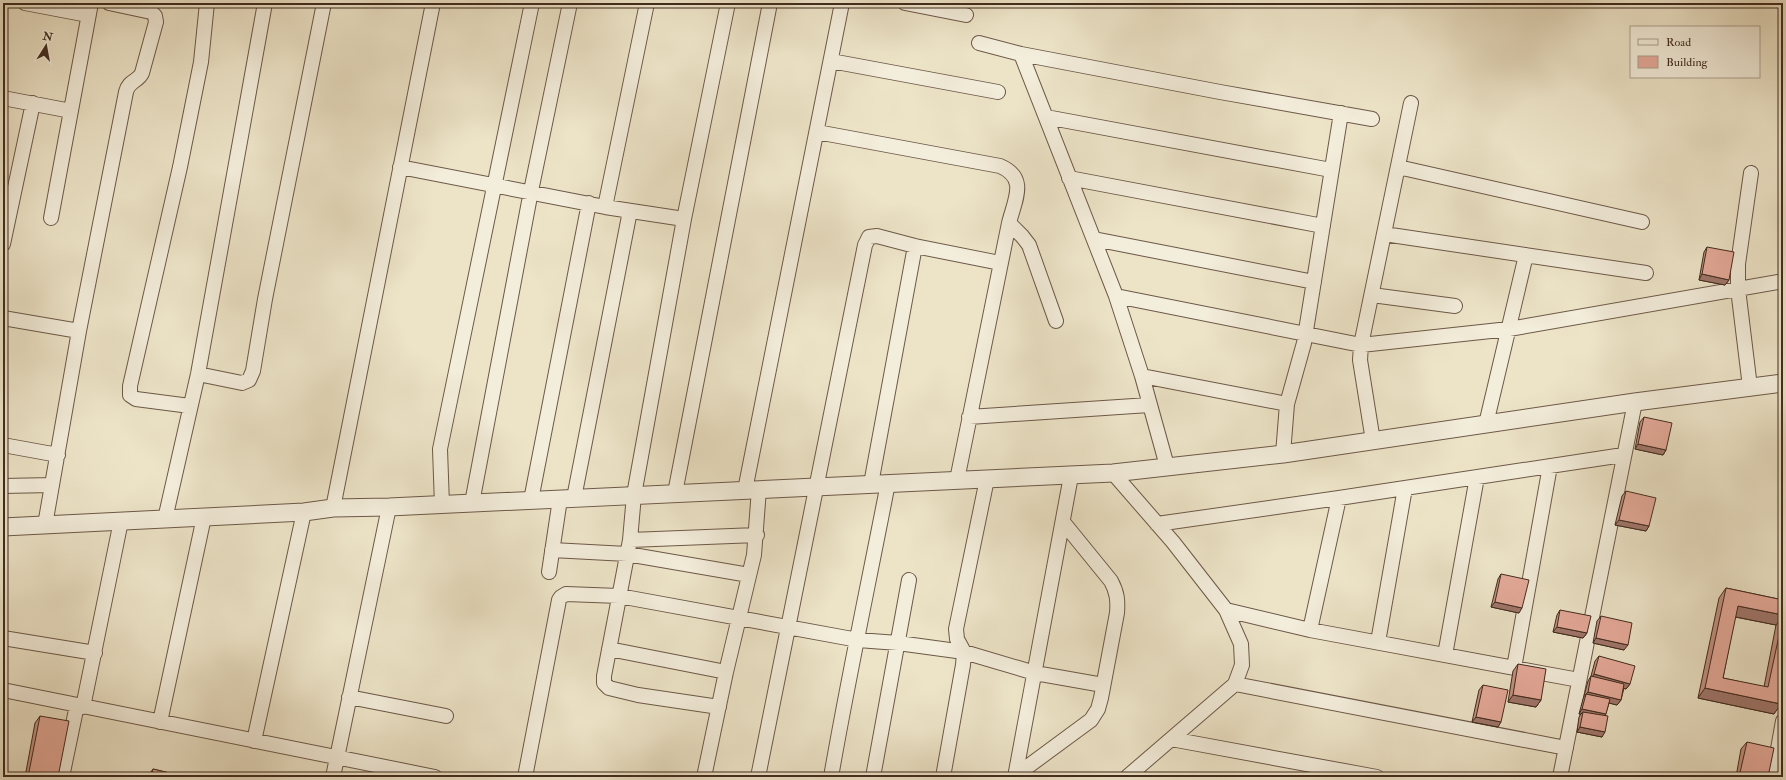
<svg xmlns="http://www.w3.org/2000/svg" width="1786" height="780" font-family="'IM FELL Double Pica',serif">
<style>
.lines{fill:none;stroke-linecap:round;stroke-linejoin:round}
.minor-casing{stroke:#6c5948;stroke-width:16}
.tertiary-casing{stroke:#6c5948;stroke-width:19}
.minor{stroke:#f3eddb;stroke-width:14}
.tertiary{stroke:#f3eddb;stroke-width:17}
.wall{fill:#c59284;stroke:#412b1e;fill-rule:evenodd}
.shaded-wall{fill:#a0776c;stroke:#412b1e}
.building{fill:#e5aa9a;stroke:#412b1e}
</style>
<rect width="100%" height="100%" fill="#ede4c8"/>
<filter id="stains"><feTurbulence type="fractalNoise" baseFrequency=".005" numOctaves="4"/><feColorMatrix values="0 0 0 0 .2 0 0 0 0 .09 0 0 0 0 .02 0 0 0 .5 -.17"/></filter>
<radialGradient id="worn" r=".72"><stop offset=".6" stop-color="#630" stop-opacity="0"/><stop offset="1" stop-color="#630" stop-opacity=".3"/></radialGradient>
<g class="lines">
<defs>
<path id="minor" d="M 25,3 L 88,15
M 728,3 L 684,219 L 634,495 L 630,540 L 757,535
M 905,3 L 966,15
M 979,43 L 1021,54 L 1220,92 L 1372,119
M 1021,54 L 1116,296 L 1142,376 L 1167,466
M 831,61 L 998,92
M 3,98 L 71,111
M 1046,117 L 1331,170
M 817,132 L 1000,166 C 1028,178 1015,199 1009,223 L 957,480
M 400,167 L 605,207 L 684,219
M 1398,167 L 1642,222
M 1069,178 L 1323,226
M 605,207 L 647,3
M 51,218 L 91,3
M 1009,223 L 1022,236 L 1029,245 L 1056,321
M 1384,234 L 1646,273
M 1094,239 L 1314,282
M 3,244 L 33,103
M 1372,295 L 1455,306
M 1116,296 L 1361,345 L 1509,329 L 1783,281
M 3,318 L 79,331
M 198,374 L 242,383 L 249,380 L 253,371 L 265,299 L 324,3
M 1142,376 L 1287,404
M 1750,387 L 1738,289 L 1738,264 L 1751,173
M 190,406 L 136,399 L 130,395 L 130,386 L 180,167 L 201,62 L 207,3
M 969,417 L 1149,405
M 1486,424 L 1526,255
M 1373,441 L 1360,360 L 1361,345 L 1411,103
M 3,445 L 58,455
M 1283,454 L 1287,404 L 1304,343 L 1341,113
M 1113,473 L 1173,542 L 1226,610 L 1241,644 L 1242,665 L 1235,684 L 1127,777
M 871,484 L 915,246
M 3,486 L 52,485
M 745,490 L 842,3
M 675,493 L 770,3
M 574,498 L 630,211
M 531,500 L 589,203
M 472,503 L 531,191 L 570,3
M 442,505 L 440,449 L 532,3
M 333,508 L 433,3
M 165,519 L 198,374 L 265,3
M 1157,524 L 1339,498 L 1623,455
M 45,525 L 79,331 L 126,92 C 129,80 138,82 142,73 L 156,22 L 155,16 L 151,12 L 109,3
M 630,540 L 604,676 L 604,683 L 609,688 L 638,695 L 719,707
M 552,550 L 627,554 L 749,575
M 549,572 L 560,499
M 1226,610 L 1310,630 L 1579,680
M 1310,630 L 1339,498
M 3,638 L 95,653
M 1378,642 L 1405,488
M 609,649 L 726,672
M 1445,655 L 1477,477
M 1514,668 L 1550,466
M 1235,684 L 1566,748
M 3,690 L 435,777
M 349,697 L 446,716
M 83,707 L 121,521
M 160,722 L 204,517
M 1171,739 L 1377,777
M 254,741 L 304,512
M 1015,776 L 1091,720 L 1098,709 L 1101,698 L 1117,613 C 1118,600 1117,592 1111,581 L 1063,522
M 62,777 L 77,705
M 333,777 L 389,507
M 525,777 L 559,600 L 561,597 L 566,594 L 619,596 L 858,640 L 898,643 L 964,652 L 1035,673 L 1103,685
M 704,777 L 726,672 L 754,555 L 759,489
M 758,777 L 865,245 L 869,237 L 877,236 L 915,246 L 1000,263
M 831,777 C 848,679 869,581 888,483
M 873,777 L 909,580
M 943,777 L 963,665 L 964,652 L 957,639 L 956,629 L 987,479
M 1015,777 L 1071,476
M 1560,777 L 1635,402
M 1773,777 L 1783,721"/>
<path id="tertiary" d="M 3,527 L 304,512 L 333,508 L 389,507 L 1113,473 L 1283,454 L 1635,402 L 1783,383"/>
</defs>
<use href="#minor" class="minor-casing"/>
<use href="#tertiary" class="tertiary-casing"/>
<use href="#minor" class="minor"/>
<use href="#tertiary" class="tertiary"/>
</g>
<path class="wall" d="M 1707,247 L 1729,280 L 1725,285 L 1699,280 L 1704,252 Z
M 1644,417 L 1666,450 L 1663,455 L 1635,449 L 1640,422 Z
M 1626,491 L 1649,526 L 1646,531 L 1615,525 L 1622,496 Z
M 1501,574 L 1519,613 L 1491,607 L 1498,579 Z
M 1726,588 L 1783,600 L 1783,695 L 1774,714 L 1698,698 L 1719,598 ZM 1735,617 L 1776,625 L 1764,687 L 1723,678 Z
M 1560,610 L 1587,633 L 1583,638 L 1553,632 L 1557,615 Z
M 1601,616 L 1624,650 L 1593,643 L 1597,621 Z
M 1599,656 L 1630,684 L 1626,689 L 1624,688 L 1621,700 L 1617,705 L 1609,703 L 1605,716 L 1602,737 L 1577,732 L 1579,717 L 1581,714 L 1579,714 L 1583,699 L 1584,696 L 1588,681 L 1591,676 L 1595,661 Z
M 1518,664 L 1541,700 L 1536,707 L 1508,702 L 1513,671 Z
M 1483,685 L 1498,727 L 1472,722 L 1479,690 Z
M 40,716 L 58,777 L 25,777 L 35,723 Z
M 1747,742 L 1768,777 L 1736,777 L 1741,749 Z
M 153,769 L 186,777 L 147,777 Z"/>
<path class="shaded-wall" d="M 1702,274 L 1729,280 L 1725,285 L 1699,280 Z
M 1638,444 L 1666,450 L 1663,455 L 1635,449 Z
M 1619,520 L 1649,526 L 1646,531 L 1615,525 Z
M 1495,602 L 1522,608 L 1519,613 L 1491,607 Z
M 1738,606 L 1783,615 L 1783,616 L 1776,625 L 1731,616 Z
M 1557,627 L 1587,633 L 1583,638 L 1553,632 Z
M 1596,638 L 1628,645 L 1624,650 L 1593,643 Z
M 1594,674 L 1630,684 L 1626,689 L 1591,679 Z
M 1705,688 L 1781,704 L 1774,714 L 1698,698 Z
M 1588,692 L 1621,700 L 1617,705 L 1585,697 L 1586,694 Z
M 1513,695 L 1541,700 L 1536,707 L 1508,702 Z
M 1582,709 L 1606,714 L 1602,719 L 1583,712 L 1581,714 L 1579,714 Z
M 1476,717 L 1501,722 L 1498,727 L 1472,722 Z
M 1580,727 L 1605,732 L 1602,737 L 1577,732 Z"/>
<path class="building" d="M 1707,247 L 1734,252 L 1729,280 L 1702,274 Z
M 1644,417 L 1672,423 L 1666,450 L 1638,444 Z
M 1626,491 L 1656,498 L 1649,526 L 1619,520 Z
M 1501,574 L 1529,580 L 1522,608 L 1495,602 Z
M 1726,588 L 1783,600 L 1783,615 L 1738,606 L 1723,678 L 1768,687 L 1783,617 L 1783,695 L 1781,704 L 1705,688 Z
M 1560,610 L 1591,616 L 1587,633 L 1557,627 Z
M 1601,616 L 1632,623 L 1628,645 L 1596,638 Z
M 1599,656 L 1635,666 L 1630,684 L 1594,674 Z
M 1518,664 L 1546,669 L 1541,700 L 1513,695 Z
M 1591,676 L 1624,684 L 1621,700 L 1588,692 Z
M 1483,685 L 1508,690 L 1501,722 L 1476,717 Z
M 1586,694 L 1610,699 L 1606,714 L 1582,709 Z
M 1583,712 L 1608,716 L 1605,732 L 1580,727 Z
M 40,716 L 69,721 L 58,777 L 28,777 Z
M 1747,742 L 1774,748 L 1768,777 L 1739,777 Z
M 153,769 L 186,777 L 151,777 Z"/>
<rect width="1786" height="780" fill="none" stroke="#ede4c8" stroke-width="16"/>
<rect x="4" y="4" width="1778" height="772" fill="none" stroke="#412b1e" stroke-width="2"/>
<rect x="8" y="8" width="1770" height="764" fill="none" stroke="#412b1e"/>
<rect x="1630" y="26" width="130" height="52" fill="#f3eddb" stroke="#ac9f8f"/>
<rect x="1638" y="39" width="20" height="6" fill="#f3eddb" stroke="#ac9f8f"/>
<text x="1666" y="46" font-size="12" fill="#412b1e">Road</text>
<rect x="1638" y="56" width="20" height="12" fill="#e5aa9a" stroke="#ac9f8f"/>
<text x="1666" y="66" font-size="12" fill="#412b1e">Building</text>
<g transform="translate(46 46) rotate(11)" stroke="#f3eddb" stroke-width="3" paint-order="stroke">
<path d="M0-3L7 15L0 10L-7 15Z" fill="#412b1e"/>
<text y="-6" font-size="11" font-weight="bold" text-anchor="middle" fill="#412b1e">N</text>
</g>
<rect width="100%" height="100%" filter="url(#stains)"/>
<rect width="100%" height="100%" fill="url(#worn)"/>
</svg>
